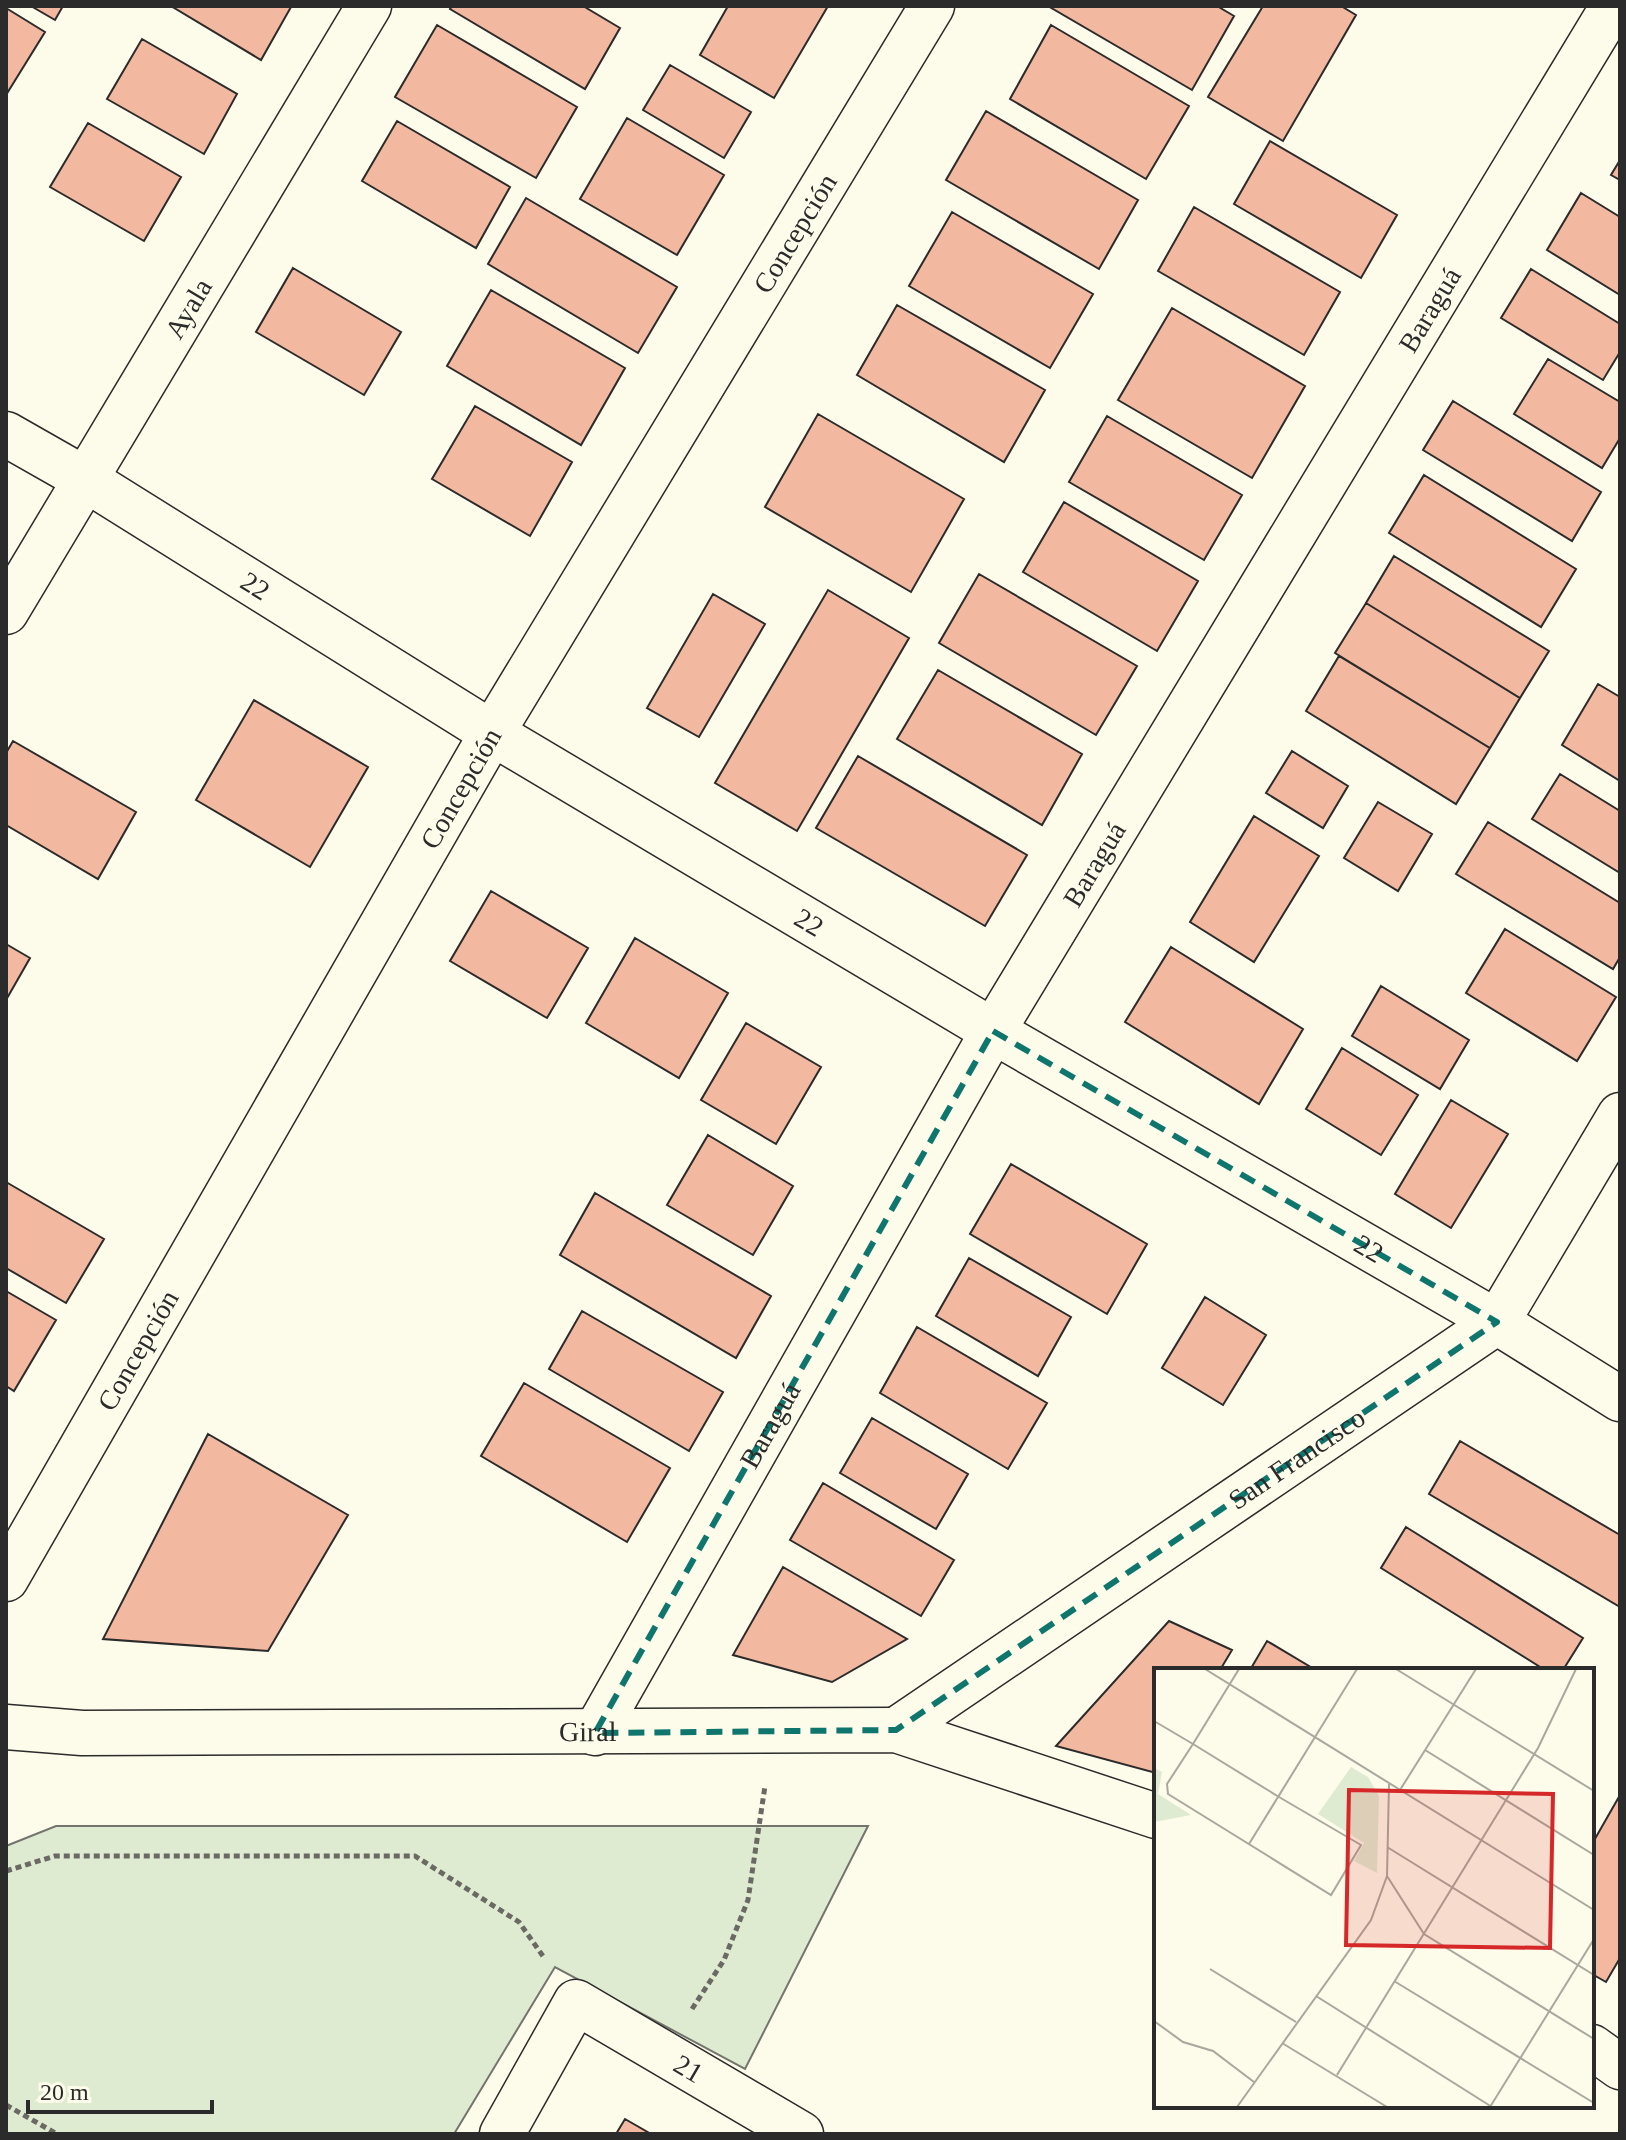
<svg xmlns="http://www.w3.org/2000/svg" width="1626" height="2140" font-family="'Times New Roman',serif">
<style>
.green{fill:#deebd1;stroke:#74746e;stroke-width:2}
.building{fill:#f2b8a0;stroke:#2b2b2b;stroke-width:2}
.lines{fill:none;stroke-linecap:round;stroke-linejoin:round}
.street-casing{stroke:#2b2b2b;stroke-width:47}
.secondary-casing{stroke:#2b2b2b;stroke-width:47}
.path{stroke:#6a6964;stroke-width:5;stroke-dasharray:6 4;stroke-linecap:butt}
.street{stroke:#fdfbea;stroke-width:44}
.secondary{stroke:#fdfbea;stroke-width:44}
.marked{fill:none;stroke:#0f766e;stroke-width:6;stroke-dasharray:16 10;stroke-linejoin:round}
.labels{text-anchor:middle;stroke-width:6;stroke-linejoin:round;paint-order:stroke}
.street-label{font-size:28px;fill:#2b2b2b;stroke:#fdfbea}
.inset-road{fill:none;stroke:#a9a89e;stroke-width:2}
.view{fill:#d62828;fill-opacity:0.15;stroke:#d62828;stroke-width:4}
.inset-edge{fill:none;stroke:#2b2b2b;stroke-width:4}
</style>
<rect width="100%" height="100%" fill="#fdfbea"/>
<path class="green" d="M 56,1826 L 868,1826 L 745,2069 L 555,1967 L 454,2134 L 6,2134 L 6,1846 Z"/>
<path class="building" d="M 31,6 L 63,6 L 55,20 Z
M 171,6 L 289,6 L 291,7 L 261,60 Z
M 452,6 L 583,6 L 620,28 L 585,89 L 450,9 Z
M 728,6 L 828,6 L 774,98 L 700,55 Z
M 1048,6 L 1217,6 L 1234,16 L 1192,90 Z
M 1263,6 L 1341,6 L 1356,15 L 1283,141 L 1208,97 Z
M 6,8 L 45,32 L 6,95 Z
M 437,25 L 577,107 L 536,178 L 395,97 Z
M 1051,25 L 1189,106 L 1146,179 L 1010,99 Z
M 142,39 L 237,94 L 204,154 L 107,99 Z
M 670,65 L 751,112 L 724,158 L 643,110 Z
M 986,111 L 1138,200 L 1099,269 L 946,180 Z
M 627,118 L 724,175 L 677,255 L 580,199 Z
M 397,121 L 510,187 L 476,248 L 362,181 Z
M 88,123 L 181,177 L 144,241 L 50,187 Z
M 1270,141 L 1397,215 L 1361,278 L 1234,204 Z
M 1620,160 L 1620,180 L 1611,175 Z
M 1581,193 L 1620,217 L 1620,295 L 1547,250 Z
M 526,198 L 677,287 L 638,353 L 488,264 Z
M 1194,207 L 1340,292 L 1304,355 L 1158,271 Z
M 952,212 L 1093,294 L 1050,368 L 909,286 Z
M 293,268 L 401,332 L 364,395 L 256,332 Z
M 1531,269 L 1620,324 L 1620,352 L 1603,380 L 1501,318 Z
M 491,290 L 625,368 L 581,445 L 447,366 Z
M 897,305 L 1045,390 L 1004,462 L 857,375 Z
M 1172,308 L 1305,386 L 1252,478 L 1118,400 Z
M 1548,359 L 1620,402 L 1620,438 L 1602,468 L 1514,414 Z
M 1453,401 L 1601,492 L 1572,541 L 1423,450 Z
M 475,406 L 572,462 L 530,536 L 432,479 Z
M 818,414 L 964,499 L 911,592 L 765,507 Z
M 1107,416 L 1242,495 L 1204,560 L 1069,482 Z
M 1424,475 L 1576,569 L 1541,627 L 1389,533 Z
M 1064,502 L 1198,581 L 1157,651 L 1023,572 Z
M 1394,556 L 1549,651 L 1520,698 L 1366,603 Z
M 979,574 L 1137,666 L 1096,735 L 939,643 Z
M 828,590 L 909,638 L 797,831 L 715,783 Z
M 713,594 L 765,624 L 699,737 L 647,708 Z
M 1366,603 L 1520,698 L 1490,748 L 1335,653 Z
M 1339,656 L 1490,748 L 1456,804 L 1306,711 Z
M 938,670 L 1082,754 L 1042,825 L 897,739 Z
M 1598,684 L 1620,697 L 1620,781 L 1562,745 Z
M 254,700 L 368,767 L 310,867 L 196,800 Z
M 13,741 L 136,812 L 98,879 L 6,825 L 6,753 Z
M 1292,751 L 1348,786 L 1323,828 L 1266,793 Z
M 858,756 L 1027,855 L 985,926 L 816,828 Z
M 1560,774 L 1620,811 L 1620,873 L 1532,819 Z
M 1378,802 L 1432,834 L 1398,891 L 1344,858 Z
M 1254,816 L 1319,856 L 1254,962 L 1190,922 Z
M 1488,822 L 1620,903 L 1620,957 L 1613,969 L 1456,874 Z
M 491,891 L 588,948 L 547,1018 L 450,961 Z
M 1505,929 L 1616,997 L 1577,1061 L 1466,993 Z
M 635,938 L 728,993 L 679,1078 L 586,1023 Z
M 6,944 L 30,958 L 6,1000 Z
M 1171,947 L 1303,1029 L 1259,1104 L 1125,1022 Z
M 1381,986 L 1469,1040 L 1440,1089 L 1352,1036 Z
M 746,1023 L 821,1067 L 776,1144 L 701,1100 Z
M 1342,1048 L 1418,1095 L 1381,1155 L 1306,1109 Z
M 1451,1100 L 1508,1134 L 1451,1228 L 1395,1194 Z
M 708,1135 L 793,1186 L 753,1255 L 667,1205 Z
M 1011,1164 L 1147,1244 L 1107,1314 L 970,1234 Z
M 6,1182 L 104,1239 L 66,1303 L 6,1268 Z
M 595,1193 L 771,1296 L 736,1358 L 560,1255 Z
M 969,1258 L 1071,1317 L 1038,1376 L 936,1316 Z
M 6,1291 L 56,1320 L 14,1391 L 6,1386 Z
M 1205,1297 L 1266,1335 L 1223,1405 L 1162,1368 Z
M 582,1311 L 723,1392 L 689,1451 L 549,1369 Z
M 917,1327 L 1047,1403 L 1008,1469 L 880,1393 Z
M 524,1383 L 670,1468 L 627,1542 L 481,1456 Z
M 872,1418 L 968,1474 L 936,1529 L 840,1473 Z
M 208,1434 L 348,1515 L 268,1651 L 103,1639 Z
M 1460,1441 L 1620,1535 L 1620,1607 L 1429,1494 Z
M 823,1483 L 954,1560 L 921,1616 L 790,1540 Z
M 1406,1527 L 1583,1638 L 1563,1670 L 1545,1670 L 1381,1568 Z
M 783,1567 L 907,1639 L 832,1682 L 733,1655 Z
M 1169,1621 L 1232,1650 L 1220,1670 L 1156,1670 L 1156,1773 L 1056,1746 Z
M 1267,1641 L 1314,1669 L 1314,1670 L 1250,1670 Z
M 1620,1795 L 1620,1958 L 1606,1982 L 1592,1974 L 1592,1844 Z
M 625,2119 L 651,2134 L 616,2134 Z"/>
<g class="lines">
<defs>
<g id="street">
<path id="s1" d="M 6,434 L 85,479 L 492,733 L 993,1031 L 1497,1322 L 1620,1399"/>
<path id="s2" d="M 6,612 L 369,6"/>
<path id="s3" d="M 896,1730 L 1497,1322 L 1620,1115"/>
<path id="s4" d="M 595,1733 L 993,1031 L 1613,6"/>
<path id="s5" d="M 502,2134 L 576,2002 L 801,2134"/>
</g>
<g id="secondary">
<path id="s6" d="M 6,1579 L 492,733 L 932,6"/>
<path id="s7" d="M 6,1727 L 82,1733 L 896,1730 L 1156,1816"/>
<path d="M 1592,2047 L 1620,2067"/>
</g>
</defs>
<use href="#street" class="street-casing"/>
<use href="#secondary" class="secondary-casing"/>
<path class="path" d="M 6,1871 L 55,1856 L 415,1856 L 519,1922 L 545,1959
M 692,2009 L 724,1960 L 748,1900 L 765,1786
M 6,2105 L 57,2134"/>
<use href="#street" class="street"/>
<use href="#secondary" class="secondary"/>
</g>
<path class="marked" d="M 993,1031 L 1497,1322 L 896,1730 L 595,1733 Z"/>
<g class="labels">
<g class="street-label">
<text dy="10" stroke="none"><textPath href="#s6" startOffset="1560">Concepción</textPath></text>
<text dy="10" stroke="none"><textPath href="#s2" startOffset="354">Ayala</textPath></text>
<text dy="10" stroke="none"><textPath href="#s4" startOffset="1650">Baraguá</textPath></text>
<text dy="10" stroke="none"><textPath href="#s1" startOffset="292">22</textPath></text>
<text dy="10" stroke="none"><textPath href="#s6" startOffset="912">Concepción</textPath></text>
<text dy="10" stroke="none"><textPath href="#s4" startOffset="1002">Baraguá</textPath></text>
<text dy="10" stroke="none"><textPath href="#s1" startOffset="940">22</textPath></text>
<text dy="10" stroke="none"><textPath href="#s1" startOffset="1588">22</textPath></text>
<text dy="10" stroke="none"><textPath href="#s6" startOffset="264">Concepción</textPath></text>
<text dy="10" stroke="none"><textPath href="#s4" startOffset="354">Baraguá</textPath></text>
<text dy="10" stroke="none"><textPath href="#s3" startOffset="484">San Francisco</textPath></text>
<text dy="10" stroke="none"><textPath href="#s7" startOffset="582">Giral</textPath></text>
<text dy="10" stroke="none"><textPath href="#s5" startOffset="282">21</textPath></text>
</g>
</g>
<g transform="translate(1154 1668)">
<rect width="440" height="440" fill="#fdfbea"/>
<path d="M 197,99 L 214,109 L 225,128 L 223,205 L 200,193 L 210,175 L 164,146 ZM 0,100 L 8,104 L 4,126 L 37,147 L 0,154 Z" fill="#deebd1"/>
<path class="inset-road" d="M 51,1 L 440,242M 242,1 L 440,123M 0,53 L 39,76 L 125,129 L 207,177 L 177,227 L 14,126 L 13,116 L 39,76 L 85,1M 271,82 L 440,187M 246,122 L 322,1M 95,176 L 203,1M 233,179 L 440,307M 233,208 L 270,266 L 440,371M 56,301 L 142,354M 240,313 L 440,435M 162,328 L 338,439M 0,353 L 29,374 L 59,383 L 100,414M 128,375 L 233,439M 183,407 L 384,80 L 422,1M 83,439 L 217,252 L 233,208 L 235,116M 336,439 L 440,271"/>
<path class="view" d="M 195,122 L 399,126 L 396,280 L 192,277 Z"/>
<rect width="440" height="440" class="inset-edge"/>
</g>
<rect width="1626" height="2140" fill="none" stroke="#2b2b2b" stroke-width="16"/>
<path d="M28 2100v12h184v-12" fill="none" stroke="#2b2b2b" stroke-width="4"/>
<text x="40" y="2100" font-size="24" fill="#2b2b2b" stroke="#fdfbea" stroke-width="6" paint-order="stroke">20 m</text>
</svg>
